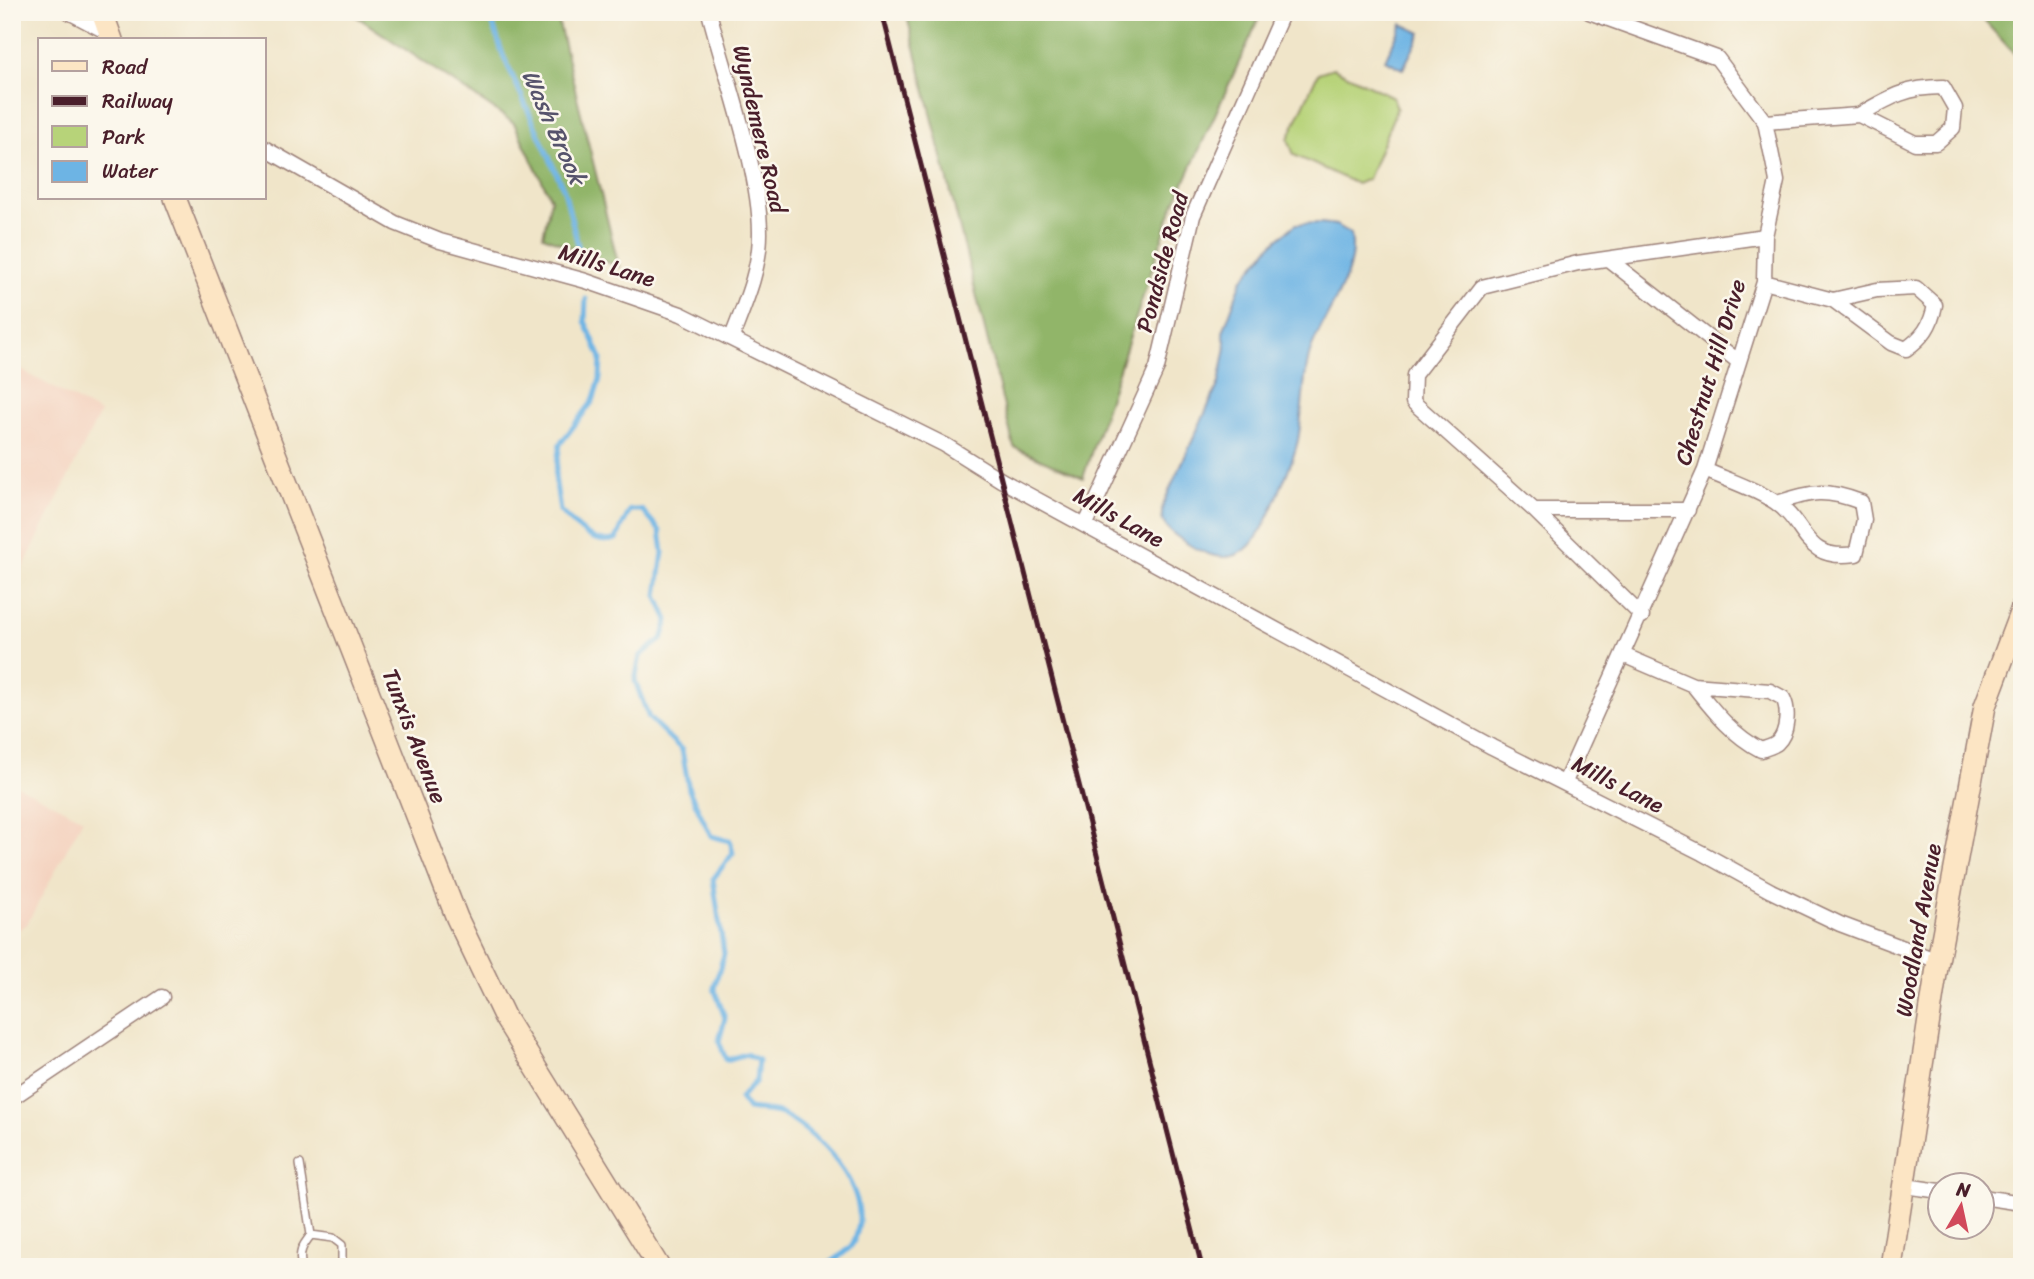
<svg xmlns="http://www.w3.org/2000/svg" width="2034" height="1279" font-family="Sriracha,sans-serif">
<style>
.built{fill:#f4d3c0}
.green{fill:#b7d379;stroke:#807952;stroke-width:2}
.forest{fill:#91b569;stroke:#6e6a4a;stroke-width:2}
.water{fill:#6db4e4;stroke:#5c6a88;stroke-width:2}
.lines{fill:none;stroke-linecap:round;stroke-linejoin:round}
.stream{stroke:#6db4e4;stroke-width:5}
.lane-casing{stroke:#9d827a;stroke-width:10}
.street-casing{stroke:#9d827a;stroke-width:17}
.secondary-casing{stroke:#9d827a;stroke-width:24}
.lane{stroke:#fff;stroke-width:7}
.street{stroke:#fff;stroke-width:14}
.secondary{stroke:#fce5c4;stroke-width:21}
.rail{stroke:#4a1f2b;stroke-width:5}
.labels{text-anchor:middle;stroke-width:5;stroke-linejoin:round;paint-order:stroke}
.street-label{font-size:23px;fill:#4a1f2b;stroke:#fbf7ec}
.water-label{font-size:24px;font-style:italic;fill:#56536c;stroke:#fbf7ec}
</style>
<rect width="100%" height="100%" fill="#fbf7ec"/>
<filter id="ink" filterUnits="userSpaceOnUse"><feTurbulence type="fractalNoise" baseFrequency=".0143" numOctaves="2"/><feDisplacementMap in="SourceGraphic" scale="14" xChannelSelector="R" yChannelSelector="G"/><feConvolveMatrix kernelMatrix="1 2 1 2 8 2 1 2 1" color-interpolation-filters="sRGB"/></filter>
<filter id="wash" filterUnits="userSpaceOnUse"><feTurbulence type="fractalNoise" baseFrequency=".00686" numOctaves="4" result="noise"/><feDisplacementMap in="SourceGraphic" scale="28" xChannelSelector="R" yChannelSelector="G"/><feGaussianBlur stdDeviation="1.57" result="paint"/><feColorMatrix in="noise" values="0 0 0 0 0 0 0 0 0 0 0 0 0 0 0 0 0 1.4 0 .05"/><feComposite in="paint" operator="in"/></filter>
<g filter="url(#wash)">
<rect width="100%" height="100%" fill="#f0e5c9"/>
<path class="built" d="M 12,365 L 100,413 L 12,590 Z
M 12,783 L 83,819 L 27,924 L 12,934 Z"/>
<path class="green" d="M 1333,68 L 1393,97 L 1397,108 L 1368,179 L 1357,184 L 1294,155 L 1288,139 L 1318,73 Z"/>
<path class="forest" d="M 350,12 L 556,12 L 619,267 L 543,236 L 551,199 L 514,123 Z
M 906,12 L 1262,12 L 1172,209 L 1083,478 L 1014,447 Z
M 1976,12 L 2022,12 L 2022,62 Z"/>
<path class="water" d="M 1402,24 L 1421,33 L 1403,69 L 1385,60 Z
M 1321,223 L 1336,225 L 1351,234 C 1359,278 1321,315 1309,356 C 1302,384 1303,412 1298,440 C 1294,459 1285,477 1278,495 C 1255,553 1233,579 1175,535 C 1163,526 1160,519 1163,504 L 1219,383 L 1226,347 L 1223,332 L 1242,280 L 1271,245 L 1296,224 Z"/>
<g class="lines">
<path class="stream" d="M 489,12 L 503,55 L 564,190 L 581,257
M 586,299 L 585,321 L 601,358 L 600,379 L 593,401 L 560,444 L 555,476 L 560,511 C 577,526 592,547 616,539 L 630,510 L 642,510 L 660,531 L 663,552 L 657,596 L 668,620 L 662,639 L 640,656 L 635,681 L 649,718 L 682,750 L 689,790 L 711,836 L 730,841 L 733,853 L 713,879 L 724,954 L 714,988 L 725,1018 L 719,1041 L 726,1060 L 746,1054 L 758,1060 L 756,1081 L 740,1098 L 748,1109 C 759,1111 776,1110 785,1116 C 824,1138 877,1195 853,1243 C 849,1252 833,1260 825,1267"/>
</g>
</g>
<g filter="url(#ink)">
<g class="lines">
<defs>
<path id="lane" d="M 300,1164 L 311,1235 C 302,1246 298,1253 302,1267
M 311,1235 L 333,1238 L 342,1245 L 342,1267"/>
<path id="street" d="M 69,12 L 109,33
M 709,12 C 725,75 760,170 760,233 C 760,270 745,303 732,337
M 1765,122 L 1859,115 L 1915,143 L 1936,143 L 1953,128 L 1955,108 L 1943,87 C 1906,87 1890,97 1859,115
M 264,148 L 395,223 L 440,241 L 586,281 L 681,314 L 945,445 L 1001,480 L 1492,747 L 1702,853 L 1771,891 L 1840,924 L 1938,961
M 1608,259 L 1739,362
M 1764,282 L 1833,300 L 1891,343 L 1906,349 C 1923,337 1931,326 1935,305 L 1916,288 L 1877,290 L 1833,300
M 1705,470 C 1727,480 1754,488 1775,502 C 1808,524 1802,562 1856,554 L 1864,520 L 1861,502 C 1825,489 1813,491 1777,503
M 1534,510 L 1688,510
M 1086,524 L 1157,368 L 1193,216 L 1283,12
M 1642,616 L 1534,510 L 1413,402 L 1414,375 L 1482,287 L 1578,263 L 1765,236
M 1623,655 L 1693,685 L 1770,691 L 1783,698 C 1789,709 1788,733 1777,743 C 1774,746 1766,748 1761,750 C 1732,735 1713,710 1693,685
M 1565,782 L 1705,470 L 1764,282 L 1765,236 L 1777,181 L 1765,122 L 1717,58 L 1589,12
M 12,1098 L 162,997
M 1905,1186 L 1940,1191
M 1982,1197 L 2022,1203"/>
<path id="secondary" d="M 102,12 L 112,40
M 175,198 L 457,918 L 505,1018 L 659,1267
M 1891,1267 L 1938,961 L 1985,706 L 2022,608"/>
</defs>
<use href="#lane" class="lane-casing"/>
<use href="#street" class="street-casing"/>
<use href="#secondary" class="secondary-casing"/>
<use href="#lane" class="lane"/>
<use href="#street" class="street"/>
<use href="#secondary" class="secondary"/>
<path class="rail" d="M 882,12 L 1202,1267"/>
</g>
</g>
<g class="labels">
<g class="street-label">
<text transform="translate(760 129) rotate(77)" y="8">Wyndemere Road</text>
<text transform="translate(1162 262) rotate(-75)" y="8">Pondside Road</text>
<text transform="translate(607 265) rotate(17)" y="8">Mills Lane</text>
<text transform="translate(1710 372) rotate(-73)" y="8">Chestnut Hill Drive</text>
<text transform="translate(1119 517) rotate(29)" y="8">Mills Lane</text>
<text transform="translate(415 736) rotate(69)" y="8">Tunxis Avenue</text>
<text transform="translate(1618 784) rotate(27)" y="8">Mills Lane</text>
<text transform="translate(1918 930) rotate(-80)" y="8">Woodland Avenue</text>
</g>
<g class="water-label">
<text transform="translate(554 127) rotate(66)" y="8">Wash Brook</text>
</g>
</g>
<rect width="2034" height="1279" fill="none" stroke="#fbf7ec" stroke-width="42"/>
<rect x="38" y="38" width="228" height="161" fill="#fbf7ec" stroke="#b4a19f" stroke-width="2"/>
<rect x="52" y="61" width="35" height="10" fill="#fce5c4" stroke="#b4a19f" stroke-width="2"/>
<text x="102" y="74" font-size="21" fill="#4a1f2b">Road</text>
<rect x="52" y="96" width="35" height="10" fill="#4a1f2b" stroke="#b4a19f" stroke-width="2"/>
<text x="102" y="108" font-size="21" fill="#4a1f2b">Railway</text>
<rect x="52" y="126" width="35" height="21" fill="#b7d379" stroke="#b4a19f" stroke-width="2"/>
<text x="102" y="144" font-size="21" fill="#4a1f2b">Park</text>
<rect x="52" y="161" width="35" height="21" fill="#6db4e4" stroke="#b4a19f" stroke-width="2"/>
<text x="102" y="178" font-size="21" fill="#4a1f2b">Water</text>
<g transform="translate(1961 1206) rotate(9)"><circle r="33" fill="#fbf7ec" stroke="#b4a19f" stroke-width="2"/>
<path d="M0-5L12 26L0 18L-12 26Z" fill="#d1495b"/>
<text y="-10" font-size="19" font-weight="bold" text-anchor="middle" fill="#4a1f2b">N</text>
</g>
</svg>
